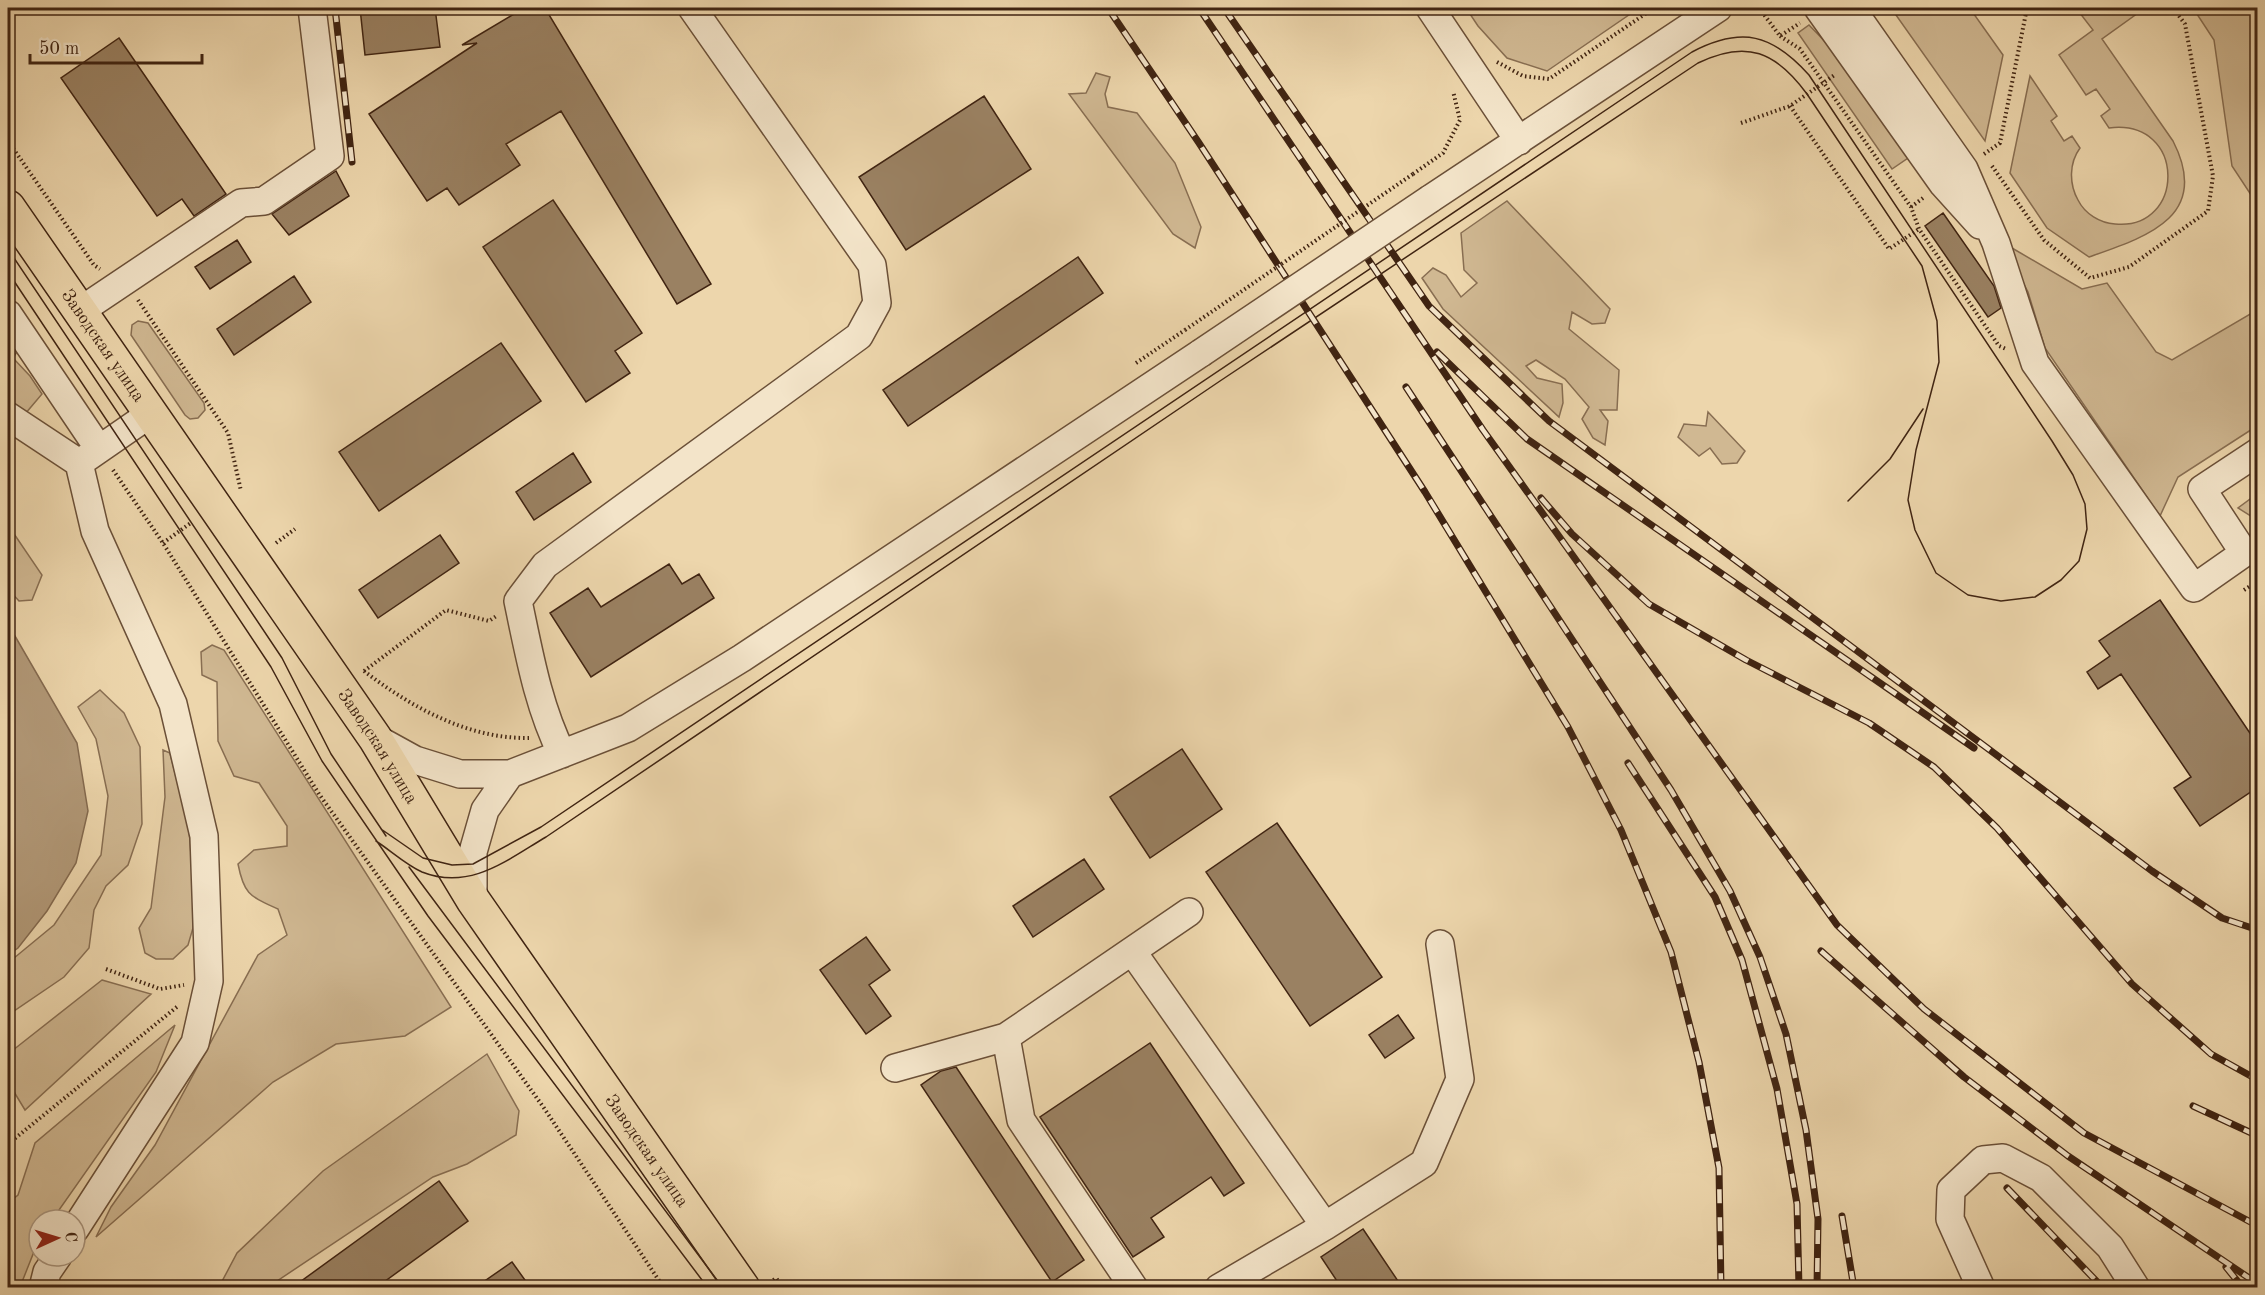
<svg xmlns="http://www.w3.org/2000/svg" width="2265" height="1295" font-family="'Old Standard TT',serif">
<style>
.green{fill:#d0b892;stroke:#886e52;stroke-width:1.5}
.water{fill:#b29978;stroke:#846a4f;stroke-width:1.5}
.building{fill:#9a8162;stroke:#402412;stroke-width:1.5}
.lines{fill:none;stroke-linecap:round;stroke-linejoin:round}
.minor-casing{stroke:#6b5038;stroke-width:30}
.major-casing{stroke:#402412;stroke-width:36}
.path{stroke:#402412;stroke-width:4;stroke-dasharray:1.5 3;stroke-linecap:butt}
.minor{stroke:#f3e4c9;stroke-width:27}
.major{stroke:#edd6ac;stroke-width:33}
.tram{stroke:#402412;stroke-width:1.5}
.rail-casing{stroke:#402412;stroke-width:7}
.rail{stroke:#f3e4c9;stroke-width:4.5;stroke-dasharray:14;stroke-linecap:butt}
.minor-bridge-casing{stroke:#6b5038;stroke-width:30;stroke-linecap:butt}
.path-bridge{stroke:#402412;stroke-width:4;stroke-dasharray:1.5 3;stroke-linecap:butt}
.minor-bridge{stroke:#f3e4c9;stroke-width:27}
.labels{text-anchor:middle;stroke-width:4.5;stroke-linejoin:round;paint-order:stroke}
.street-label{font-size:18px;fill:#402412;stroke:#f3e4c9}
</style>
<rect width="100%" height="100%" fill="#edd6ac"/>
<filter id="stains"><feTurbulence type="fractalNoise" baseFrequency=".00333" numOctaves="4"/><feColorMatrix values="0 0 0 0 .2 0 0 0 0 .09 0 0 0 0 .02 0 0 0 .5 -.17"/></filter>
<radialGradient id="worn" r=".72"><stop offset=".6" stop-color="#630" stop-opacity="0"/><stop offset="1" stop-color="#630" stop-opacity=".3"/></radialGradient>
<path class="green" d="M 1466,8 L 1639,8 L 1547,71 L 1507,58 L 1478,26 Z
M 1891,8 L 1974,8 L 1971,10 L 2003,55 L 1985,141 Z
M 2076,8 L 2145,8 L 2102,39 L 2173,141 C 2212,217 2146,237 2089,257 L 2047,228 L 2010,173 L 2030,76 L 2057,116 L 2051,121 L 2064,141 L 2072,136 L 2080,148 C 2069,163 2069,184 2078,200 C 2085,214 2100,223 2115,224 C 2186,231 2187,118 2109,128 L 2101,116 L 2110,109 L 2096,89 L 2086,95 L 2059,55 L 2093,30 Z
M 2193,8 L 2246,8 L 2257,25 L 2257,204 L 2232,166 L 2214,40 Z
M 1809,25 L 1838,55 L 1908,158 L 1892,169 L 1798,33 Z
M 1096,73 L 1110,77 L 1105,94 L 1108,107 L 1137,113 L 1175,163 L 1201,227 L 1195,248 L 1173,234 L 1069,94 L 1086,93 Z
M 1507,201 L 1610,309 L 1605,323 L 1592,324 L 1572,312 L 1569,329 L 1619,370 L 1617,410 L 1600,410 L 1608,421 L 1605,445 L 1593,438 L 1582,419 L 1589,407 L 1565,379 L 1536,360 L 1526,366 L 1537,378 L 1562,384 L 1563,403 L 1559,417 L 1443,309 L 1422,278 L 1433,268 L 1446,275 L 1461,297 L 1477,283 L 1464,270 L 1461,233 Z
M 2012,248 L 2082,289 L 2107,283 L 2156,352 L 2172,360 L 2257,310 L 2257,426 L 2178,477 L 2160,516 L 2045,348 L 2028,292 L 2007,252 Z
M 138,321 L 148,323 L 204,403 L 205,410 L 198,418 L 190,419 L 185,415 L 131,335 L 132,325 Z
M 8,322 L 22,344 L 13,358 L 30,376 L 42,394 L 25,414 L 8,406 Z
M 1708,412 L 1745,451 L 1737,463 L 1722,464 L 1710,448 L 1699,456 L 1678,437 L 1684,424 L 1706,426 Z
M 2257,494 L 2257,520 L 2238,508 Z
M 8,525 L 42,575 L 32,600 L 19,601 L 8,589 Z
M 212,645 L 224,650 L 451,1007 L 405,1036 L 336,1044 L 273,1082 L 96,1237 L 111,1207 L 155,1145 L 258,955 L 287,935 L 278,909 C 250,896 244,895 238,864 L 254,850 L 287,846 L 287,826 L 259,783 L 234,776 L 218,741 L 217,682 L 202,675 L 201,652 Z
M 100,690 L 124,713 L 140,747 L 142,824 L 128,865 L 106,886 L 94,910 L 89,948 L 64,977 L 8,1015 L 8,963 L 54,925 L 101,855 L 108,796 L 96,739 L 78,707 Z
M 163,750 L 170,753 L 189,829 L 194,894 L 193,928 L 188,945 L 173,959 L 156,959 L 145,953 L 139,928 L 151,908 L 165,797 Z
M 102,980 L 151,994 L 25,1110 L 8,1082 L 8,1054 Z
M 175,1025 L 156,1072 L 52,1220 L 39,1220 L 39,1239 L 20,1287 L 8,1287 L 8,1203 L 18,1195 L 35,1143 Z
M 487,1054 L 519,1111 L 516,1135 L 467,1164 L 433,1177 L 268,1287 L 219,1287 L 237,1253 L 323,1171 Z"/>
<path class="water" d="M 8,624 L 77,743 L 88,811 L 76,863 L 47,911 L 18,948 L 8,955 Z"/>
<path class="building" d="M 360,8 L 435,8 L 440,47 L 365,55 Z
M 524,8 L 545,8 L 711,284 L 677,304 L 561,111 L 506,144 L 520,165 L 459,205 L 447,188 L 427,201 L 369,114 L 477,43 L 462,45 Z
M 119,38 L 226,194 L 194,216 L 182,199 L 157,216 L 61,78 Z
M 984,96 L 1031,169 L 906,250 L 859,177 Z
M 336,171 L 349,196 L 289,235 L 272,214 Z
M 553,200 L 642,333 L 615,351 L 630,373 L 586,402 L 483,247 Z
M 1943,213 L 1994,286 L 2001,308 L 1988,317 L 1925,226 Z
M 237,240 L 251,262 L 210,289 L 195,267 Z
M 1078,257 L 1103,293 L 908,426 L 883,390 Z
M 294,276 L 311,302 L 234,355 L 217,329 Z
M 501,343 L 541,401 L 379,511 L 339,452 Z
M 573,453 L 591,482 L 534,520 L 516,492 Z
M 440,535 L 459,563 L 378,618 L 359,590 Z
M 669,564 L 682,584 L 699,574 L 714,598 L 591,677 L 550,613 L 588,588 L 601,607 Z
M 2160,600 L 2258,745 L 2258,787 L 2200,826 L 2174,788 L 2191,777 L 2121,674 L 2098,689 L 2087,672 L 2110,656 L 2099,641 Z
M 1182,749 L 1222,809 L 1150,858 L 1110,797 Z
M 1277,823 L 1382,977 L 1310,1026 L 1206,872 Z
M 1084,859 L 1104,889 L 1033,937 L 1013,906 Z
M 866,937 L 890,970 L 869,985 L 891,1016 L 866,1034 L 820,970 Z
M 1398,1015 L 1414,1038 L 1385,1058 L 1369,1035 Z
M 1150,1043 L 1244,1183 L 1224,1196 L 1211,1177 L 1151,1218 L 1164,1237 L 1133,1257 L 1040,1117 Z
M 956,1067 L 1084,1260 L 1052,1282 L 921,1085 L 941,1071 Z
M 439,1181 L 468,1221 L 377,1287 L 293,1287 Z
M 1363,1229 L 1402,1287 L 1341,1287 L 1321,1257 Z
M 512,1262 L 530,1287 L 476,1287 Z"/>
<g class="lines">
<defs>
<path id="minor" d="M 1430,8 L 1519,141
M 1818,8 L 1943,184 L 1980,225
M 1851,8 L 1964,169 L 1996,243 L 2035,363 L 2194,588 L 2244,553 L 2202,489 L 2258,452
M 1430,199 L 1718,8
M 80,311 L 241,203 L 264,201 L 330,156 L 312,8
M 8,314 L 99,449
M 8,416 L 79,463 L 95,531 L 173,704 L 204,836 L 209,981 L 195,1043 L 75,1229
M 85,459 L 150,414
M 375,738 L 415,760 L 460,774 L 510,774 L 628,728 L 742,658 L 1201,353
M 562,754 C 538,706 529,653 518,601 L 545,565 L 859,336 L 877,303 L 872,265 L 692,8
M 473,900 L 473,852 L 485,810 L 510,774
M 1132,951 L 1325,1226
M 1006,1037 L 1021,1120 L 1134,1288
M 895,1068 L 1006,1037 L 1189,912
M 43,1288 L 47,1272 L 58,1256
M 1219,1288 L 1325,1226 L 1424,1163 L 1460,1079 L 1440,944
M 1981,1288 L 1950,1219 L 1951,1190 L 1983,1160 L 2003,1158 L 2041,1178 L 2110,1247 L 2136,1288"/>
<g id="major">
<path id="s1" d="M 8,207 L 375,738 L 473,900 L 743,1288"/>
</g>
</defs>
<use href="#minor" class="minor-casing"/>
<use href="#major" class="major-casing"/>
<path class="path" d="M 1759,8 L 1780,36 L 1800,23
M 2251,8 L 2258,17
M 1780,36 L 1800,49 L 1911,207 L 1919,229 L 1999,346 L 2006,349
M 1497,62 L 1523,76 L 1549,79 L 1654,8
M 1790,106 L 1889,249 L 1919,229
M 1741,123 L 1790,106 L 1836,74
M 8,141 L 94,265 L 100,269
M 1984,154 L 2000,143 L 2027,8
M 1992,166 L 2044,240 L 2090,278 L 2129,267 L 2208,211 L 2213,176 L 2185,24 L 2173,8
M 1413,174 L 1443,153 L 1460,120 L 1453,91
M 1911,207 L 1923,198
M 138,300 L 228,433 L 241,491
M 1136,363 L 1185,330
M 113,470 L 163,543 L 319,794 L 544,1108 L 664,1288
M 163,543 L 192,522
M 276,543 L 295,529
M 2244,590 L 2258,581
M 364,671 C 411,707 468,739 529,738
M 364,671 L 446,610 L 489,621 L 498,615
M 106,969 L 160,989 L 184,985
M 8,1144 L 178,1006
M 770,1283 L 776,1278 L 783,1288"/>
<use href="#minor" class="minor"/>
<use href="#major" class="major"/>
<path class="tram" d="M 8,249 L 282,658 L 331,754 L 386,836
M 8,272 L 271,667 L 322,761 L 428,916 L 708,1288
M 1848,501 L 1890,459 L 1923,409
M 376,841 C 390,850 406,865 422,872 C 470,891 507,860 546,837 L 1220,381 L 1698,63 C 1747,39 1776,52 1807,94 L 1922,266 L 1937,321 L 1939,362 L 1916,450 L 1908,500 L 1915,530 L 1936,573 L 1968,595 L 2001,601 L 2035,597 L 2061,580 L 2079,561 L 2087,529 L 2085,504 L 2073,475 L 2052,441 L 1809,75 C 1772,34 1742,26 1692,52 L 541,827 L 473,864 L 452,865 L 423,858 L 381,829
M 409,867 L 723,1288"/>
<defs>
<path id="rail" d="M 335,8 L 352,162
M 1108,8 L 1199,143 L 1425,492 L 1568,727 L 1621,830 L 1671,952 L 1699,1062 L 1719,1168 L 1721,1288
M 1199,8 L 1483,430 L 1837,925 L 1924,1009 L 2084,1133 L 2258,1226
M 1224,8 L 1429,306 L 1549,421 L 2152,871 L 2222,918 L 2258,930
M 1437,352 L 1527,439 L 1974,748
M 1406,387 L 1671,790 L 1730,891 L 1760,957 L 1786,1034 L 1806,1130 L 1818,1219 L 1817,1288
M 1541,498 L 1572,534 L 1649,604 L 1746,660 L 1869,723 L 1934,767 L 1997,828 L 2132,984 L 2211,1054 L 2258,1080
M 1628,763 L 1715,897 L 1742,960 L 1777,1089 L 1797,1204 L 1799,1288
M 1821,951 L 1964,1077 L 2068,1156 L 2258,1284
M 2193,1106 L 2258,1136
M 2007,1188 L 2103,1288
M 1842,1216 L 1854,1288
M 2226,1267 L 2243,1288"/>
</defs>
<use href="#rail" class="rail-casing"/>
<use href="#rail" class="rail"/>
<defs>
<path id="minor-bridge" d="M 1201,353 L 1430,199"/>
</defs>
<use href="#minor-bridge" class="minor-bridge-casing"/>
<path class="path-bridge" d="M 1185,330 L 1413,174"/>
<use href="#minor-bridge" class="minor-bridge"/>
</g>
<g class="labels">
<g class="street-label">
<text dy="6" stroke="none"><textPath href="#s1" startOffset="168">Заводская улица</textPath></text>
<text dy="6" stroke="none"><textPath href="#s1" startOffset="654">Заводская улица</textPath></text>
<text dy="6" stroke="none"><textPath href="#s1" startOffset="1140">Заводская улица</textPath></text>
</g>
</g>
<rect width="2265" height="1295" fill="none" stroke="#edd6ac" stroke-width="30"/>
<rect x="9" y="9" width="2247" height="1277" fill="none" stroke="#402412" stroke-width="3"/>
<rect x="15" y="15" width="2235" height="1265" fill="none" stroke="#402412" stroke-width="1.5"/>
<g transform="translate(57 1238) rotate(86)"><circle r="28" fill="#f3e4c9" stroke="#ab9780" stroke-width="1.5"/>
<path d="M0-4.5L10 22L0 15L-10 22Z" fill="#8f2418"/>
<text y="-9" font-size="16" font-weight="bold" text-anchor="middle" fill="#402412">С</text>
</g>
<path d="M30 54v9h172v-9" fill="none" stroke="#402412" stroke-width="3"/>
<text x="39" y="54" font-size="18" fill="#402412" stroke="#f3e4c9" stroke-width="4.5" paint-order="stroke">50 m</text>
<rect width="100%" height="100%" filter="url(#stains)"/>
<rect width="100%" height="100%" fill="url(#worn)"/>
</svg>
